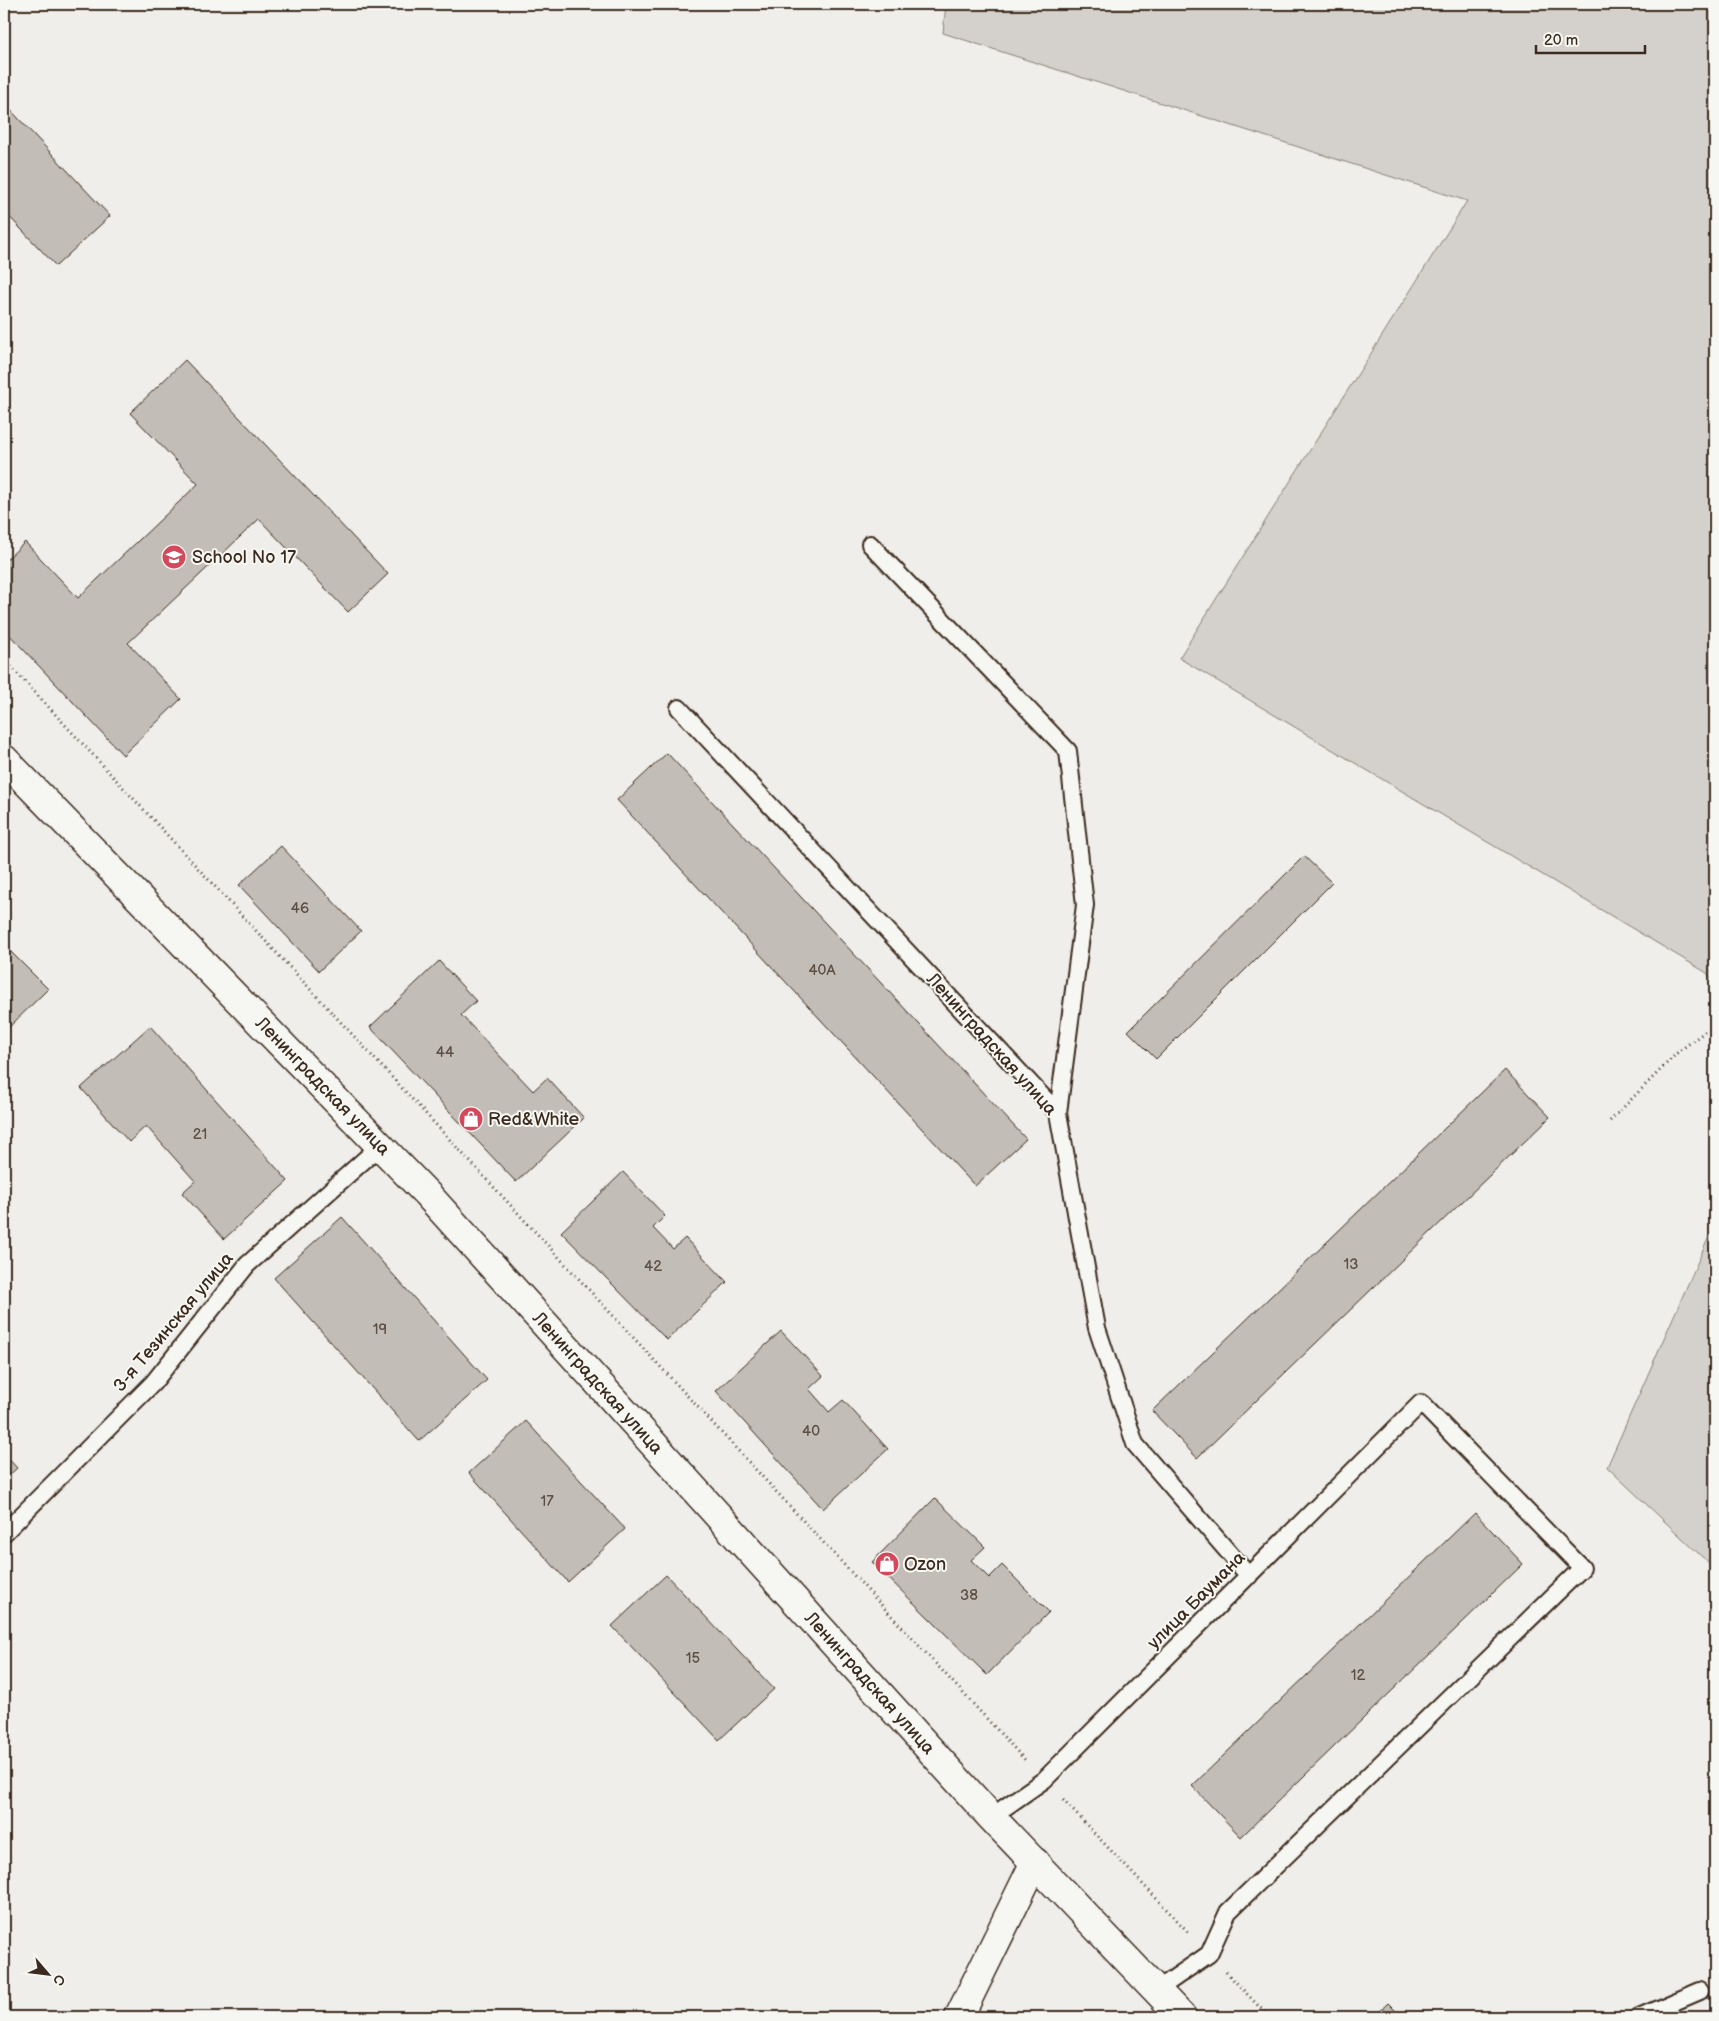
<svg xmlns="http://www.w3.org/2000/svg" width="1719" height="2021" font-family="'Balsamiq Sans',sans-serif">
<style>
.green{fill:#d4d1cc;stroke:#887e75}
.building{fill:#c2bdb7;stroke:#3b2a1e}
.lines{fill:none;stroke-linecap:round;stroke-linejoin:round}
.service-casing{stroke:#3b2a1e;stroke-width:20}
.minor-casing{stroke:#3b2a1e;stroke-width:31}
.secondary-casing{stroke:#3b2a1e;stroke-width:31}
.path{stroke:#3b2a1e;stroke-width:3;stroke-dasharray:1 4;stroke-linecap:butt}
.service{stroke:#f6f6f2;stroke-width:16}
.minor{stroke:#f6f6f2;stroke-width:28}
.secondary{stroke:#f6f6f2;stroke-width:28}
.labels{text-anchor:middle;stroke-width:4;stroke-linejoin:round;paint-order:stroke}
.number-label{font-size:15px;fill:#5d4f44}
.poi-label{font-size:18px;fill:#3b2a1e;stroke:#f6f6f2;text-anchor:start}
.street-label{font-size:18px;fill:#3b2a1e;stroke:#f6f6f2}
</style>
<rect width="100%" height="100%" fill="#efeeea"/>
<filter id="ink" filterUnits="userSpaceOnUse"><feTurbulence type="fractalNoise" baseFrequency=".02" numOctaves="2"/><feDisplacementMap in="SourceGraphic" scale="10" xChannelSelector="R" yChannelSelector="G"/><feConvolveMatrix kernelMatrix="1 2 1 2 8 2 1 2 1" color-interpolation-filters="sRGB"/></filter>
<g filter="url(#ink)">
<path class="green" d="M 946,4 L 1715,4 L 1715,984 L 1707,973 L 1179,658 L 1467,201 L 943,33 Z
M 1715,1223 L 1715,1569 L 1607,1467 Z"/>
<path class="building" d="M 4,103 L 110,216 L 56,266 L 4,211 Z
M 185,360 L 388,574 L 348,612 L 259,519 L 128,643 L 181,699 L 123,755 L 4,629 L 4,562 L 25,542 L 78,598 L 198,484 L 130,413 Z
M 667,753 L 1026,1139 L 975,1186 L 617,800 Z
M 281,846 L 361,931 L 319,971 L 239,885 Z
M 1304,856 L 1332,883 L 1156,1059 L 1128,1031 Z
M 11,952 L 48,989 L 4,1032 L 4,956 L 5,958 Z
M 439,961 L 476,1001 L 461,1015 L 533,1091 L 547,1078 L 584,1118 L 516,1182 L 370,1027 Z
M 150,1026 L 288,1181 L 224,1239 L 182,1193 L 195,1181 L 146,1126 L 129,1142 L 81,1088 Z
M 1505,1070 L 1550,1117 L 1197,1458 L 1152,1411 Z
M 623,1172 L 665,1216 L 653,1228 L 673,1249 L 685,1238 L 727,1282 L 667,1340 L 561,1232 Z
M 342,1217 L 487,1380 L 419,1441 L 274,1278 Z
M 781,1331 L 823,1376 L 809,1389 L 829,1412 L 843,1400 L 888,1449 L 823,1509 L 716,1391 Z
M 526,1421 L 625,1529 L 568,1582 L 469,1473 Z
M 4,1454 L 17,1468 L 4,1480 Z
M 935,1498 L 985,1547 L 971,1560 L 989,1578 L 1002,1565 L 1049,1612 L 987,1675 L 872,1562 Z
M 1475,1513 L 1523,1564 L 1241,1837 L 1192,1786 Z
M 666,1575 L 774,1689 L 719,1740 L 612,1626 Z
M 1388,2003 L 1402,2017 L 1373,2017 Z"/>
<g class="lines">
<defs>
<path id="service" d="M 870,544 L 1068,751 L 1085,905 L 1058,1113
M 679,708 L 1058,1113 L 1097,1328 L 1135,1444 L 1249,1576
M 4,1533 L 153,1383 L 247,1265 L 381,1145
M 991,1817 L 1044,1780 L 1421,1403 L 1582,1568 L 1228,1912 L 1209,1954 L 1157,1990
M 1639,2017 L 1700,1991"/>
<path id="minor" d="M 959,2017 L 1035,1862"/>
<path id="secondary" d="M 4,759 L 428,1195 L 991,1817 L 1182,2017"/>
</defs>
<use href="#service" class="service-casing"/>
<use href="#minor" class="minor-casing"/>
<use href="#secondary" class="secondary-casing"/>
<path class="path" d="M 4,659 L 1026,1761
M 1610,1121 L 1678,1052 L 1715,1024
M 1063,1800 L 1189,1933
M 1226,1972 L 1269,2017"/>
<use href="#service" class="service"/>
<use href="#minor" class="minor"/>
<use href="#secondary" class="secondary"/>
</g>
</g>
<defs>
<symbol id="school-disc" viewBox="-11 -11 22 22"><circle r="9.5" fill="#d1495b" stroke="#f6f6f2"/><path d="M0-5L7-2L0 1L-7-2ZM-4 1L0 2.5L4 1V4Q0 6-4 4Z" fill="#fff"/></symbol>
<symbol id="shop-disc" viewBox="-11 -11 22 22"><circle r="9.5" fill="#d1495b" stroke="#f6f6f2"/><path d="M-5-2.5h2.3a2.7 3.5 0 0 1 5.4 0H5L5.5 6h-11ZM-1.5-2.5h3a1.5 2.3 0 0 0-3 0Z" fill="#fff"/></symbol>
</defs>
<g fill-rule="evenodd">
<use href="#school-disc" x="160" y="543" width="28" height="28"/>
<use href="#shop-disc" x="457" y="1105" width="28" height="28"/>
<use href="#shop-disc" x="873" y="1550" width="28" height="28"/>
</g>
<g class="labels">
<g class="number-label">
<text x="300" y="913">46</text>
<text x="822" y="975">40А</text>
<text x="445" y="1057">44</text>
<text x="200" y="1139">21</text>
<text x="1351" y="1269">13</text>
<text x="653" y="1271">42</text>
<text x="380" y="1334">19</text>
<text x="811" y="1436">40</text>
<text x="547" y="1506">17</text>
<text x="969" y="1600">38</text>
<text x="693" y="1663">15</text>
<text x="1358" y="1680">12</text>
</g>
<g class="poi-label">
<text x="192" y="563">School No 17</text>
<text x="488" y="1125">Red&amp;White</text>
<text x="904" y="1570">Ozon</text>
</g>
<g class="street-label">
<text transform="translate(992 1044) rotate(48)" y="6">Ленинградская улица</text>
<text transform="translate(323 1086) rotate(46)" y="6">Ленинградская улица</text>
<text transform="translate(173 1322) rotate(-50)" y="6">3-я Тезинская улица</text>
<text transform="translate(598 1383) rotate(48)" y="6">Ленинградская улица</text>
<text transform="translate(1196 1600) rotate(-45)" y="6">улица Баумана</text>
<text transform="translate(870 1683) rotate(48)" y="6">Ленинградская улица</text>
</g>
</g>
<rect width="1719" height="2021" fill="none" stroke="#f6f6f2" stroke-width="20"/>
<rect x="10" y="10" width="1699" height="2001" fill="none" stroke="#3b2a1e" stroke-width="2" filter="url(#ink)"/>
<g transform="translate(48 1974) rotate(118)" stroke="#f6f6f2" stroke-width="4" paint-order="stroke">
<path d="M0-4L9 19L0 12L-9 19Z" fill="#3b2a1e"/>
<text y="-8" font-size="14" font-weight="bold" text-anchor="middle" fill="#3b2a1e">С</text>
</g>
<path d="M1536 45v8h109v-8" fill="none" stroke="#3b2a1e" stroke-width="2.5"/>
<text x="1544" y="45" font-size="15" fill="#3b2a1e" stroke="#f6f6f2" stroke-width="4" paint-order="stroke">20 m</text>
</svg>
